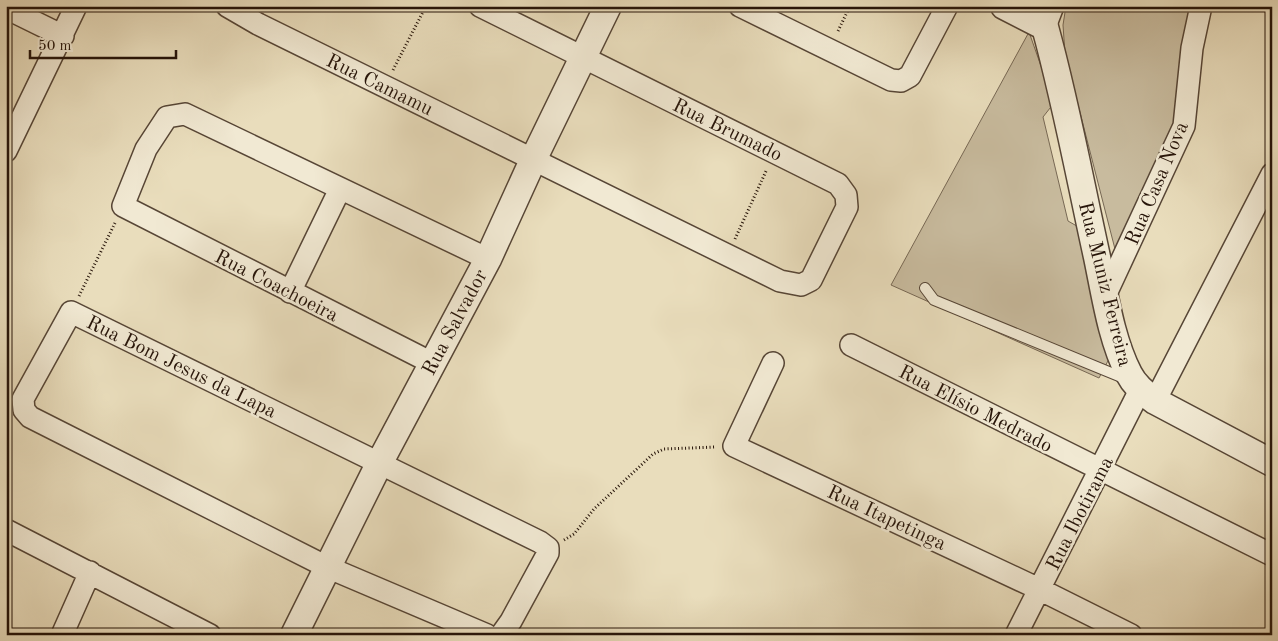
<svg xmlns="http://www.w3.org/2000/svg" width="1278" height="641" font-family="'Old Standard TT',serif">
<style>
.green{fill:#c8bb9e;stroke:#776854}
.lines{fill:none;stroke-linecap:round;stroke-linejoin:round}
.service-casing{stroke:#574636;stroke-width:12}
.minor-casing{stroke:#574636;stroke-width:24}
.tertiary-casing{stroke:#574636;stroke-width:29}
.path{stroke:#261409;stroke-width:3;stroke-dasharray:1 2.5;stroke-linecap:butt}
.service{stroke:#f1e9d3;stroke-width:10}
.minor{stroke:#f1e9d3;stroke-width:21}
.tertiary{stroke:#f1e9d3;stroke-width:26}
.labels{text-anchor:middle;stroke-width:5;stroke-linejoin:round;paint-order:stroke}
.street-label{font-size:20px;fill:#261409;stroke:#f1e9d3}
</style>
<rect width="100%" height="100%" fill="#e9ddbc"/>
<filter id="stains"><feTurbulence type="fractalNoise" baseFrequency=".004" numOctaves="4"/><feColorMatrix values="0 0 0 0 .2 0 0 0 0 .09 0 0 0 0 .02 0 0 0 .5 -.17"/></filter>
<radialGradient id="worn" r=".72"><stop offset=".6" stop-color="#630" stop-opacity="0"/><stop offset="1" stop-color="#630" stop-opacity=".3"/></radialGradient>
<path class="green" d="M 1066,6 L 1195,6 L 1175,130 L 1116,253 L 1065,54 L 1063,25 Z
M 1029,32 L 1054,103 L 1043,117 L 1068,221 L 1082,229 L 1110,357 L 1099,378 L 891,285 Z"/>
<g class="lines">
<defs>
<path id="service" d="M 925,288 L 934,300 L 1126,379"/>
<path id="minor" d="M 227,6 L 258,24 L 780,281 L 801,285 L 811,280 L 847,207 L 846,195 L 838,184 L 480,6
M 740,6 L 891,80 L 901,81 L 910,76 L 947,6
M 6,8 L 63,36
M 1045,27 L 1053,6
M 6,151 L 76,6
M 290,292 L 340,189
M 1105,296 L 1184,126 L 1192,48 L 1201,6
M 851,345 L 1272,555
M 432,363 L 123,206 L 146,149 L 167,117 L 185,114 L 488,259
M 773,363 L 734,446 L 1039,589 L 1131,635
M 1155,401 L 1272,174
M 6,530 L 210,635
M 62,635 L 90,572
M 487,635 L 327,567 L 30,417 L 24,410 L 23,399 L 71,312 L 540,542 L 548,548 L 548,553 L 511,621 L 501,635
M 1016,635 L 1140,390"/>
<path id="tertiary" d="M 1004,6 L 1045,27 C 1066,103 1080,180 1097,257 C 1105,295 1111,339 1129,374 C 1135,386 1145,394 1155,401 L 1272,463
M 294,635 L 380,462 L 488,259 L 534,158 L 608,6"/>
</defs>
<use href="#service" class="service-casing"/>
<use href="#minor" class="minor-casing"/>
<use href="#tertiary" class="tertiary-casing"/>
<path class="path" d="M 838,31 L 850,6
M 393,70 L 426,6
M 735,239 L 767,169
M 79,296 L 115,223
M 564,540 L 574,534 L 594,509 L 653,454 L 664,449 L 716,447"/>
<use href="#service" class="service"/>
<use href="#minor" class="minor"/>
<use href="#tertiary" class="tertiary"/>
</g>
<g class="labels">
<g class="street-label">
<text transform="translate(380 84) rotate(26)" y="7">Rua Camamu</text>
<text transform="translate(728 129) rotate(26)" y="7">Rua Brumado</text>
<text transform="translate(1156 183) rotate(-67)" y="7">Rua Casa Nova</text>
<text transform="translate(1106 284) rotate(76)" y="7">Rua Muniz Ferreira</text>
<text transform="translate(277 285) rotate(27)" y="7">Rua Coachoeira</text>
<text transform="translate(454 322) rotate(-62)" y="7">Rua Salvador</text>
<text transform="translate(182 366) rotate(26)" y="7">Rua Bom Jesus da Lapa</text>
<text transform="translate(976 408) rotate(27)" y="7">Rua Elísio Medrado</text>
<text transform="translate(1079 513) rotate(-63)" y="7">Rua Ibotirama</text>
<text transform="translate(887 517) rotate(25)" y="7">Rua Itapetinga</text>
</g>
</g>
<rect width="1278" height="641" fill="none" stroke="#e9ddbc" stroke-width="25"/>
<rect x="8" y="8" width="1263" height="626" fill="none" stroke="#261409" stroke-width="2.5"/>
<rect x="12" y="12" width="1253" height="616" fill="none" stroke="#261409"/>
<path d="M30 50v8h146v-8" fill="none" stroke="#261409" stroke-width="2.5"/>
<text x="38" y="50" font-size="15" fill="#261409" stroke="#f1e9d3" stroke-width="4" paint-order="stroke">50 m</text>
<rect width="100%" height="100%" filter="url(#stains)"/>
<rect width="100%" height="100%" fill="url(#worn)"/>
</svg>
